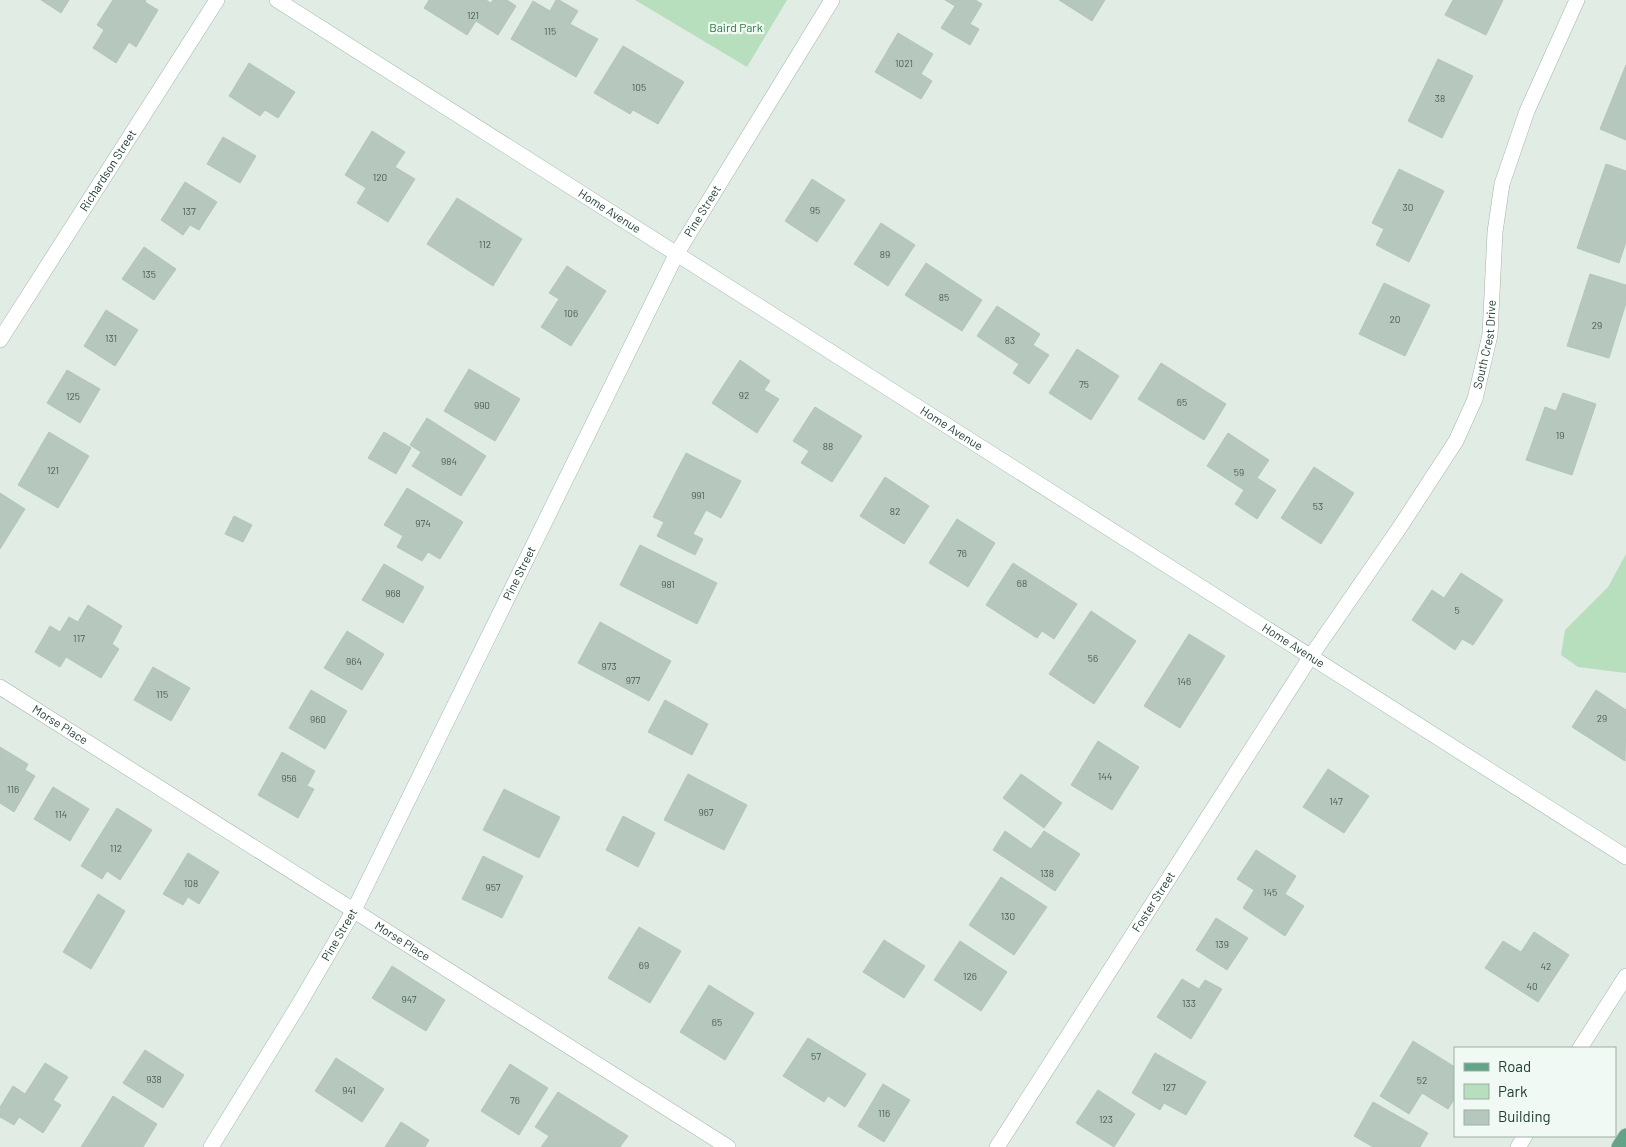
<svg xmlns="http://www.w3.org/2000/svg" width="1626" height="1147" font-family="Barlow,sans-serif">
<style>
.green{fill:#b8dfbd}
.building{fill:#b6c7be;stroke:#b3c6bb}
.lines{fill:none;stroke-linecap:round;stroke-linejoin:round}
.minor-casing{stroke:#a3b4ab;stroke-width:16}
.secondary-casing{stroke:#a1bcaf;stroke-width:16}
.primary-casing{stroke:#c1c9c5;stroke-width:16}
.minor{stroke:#fff;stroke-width:15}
.secondary{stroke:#fff;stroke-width:15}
.primary{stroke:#63a489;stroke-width:15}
.labels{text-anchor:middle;stroke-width:4.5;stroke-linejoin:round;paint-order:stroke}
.number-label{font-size:10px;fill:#466054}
.park-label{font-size:12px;fill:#28773a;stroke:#f1f9f4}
.street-label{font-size:12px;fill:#203e31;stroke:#f1f9f4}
</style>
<rect width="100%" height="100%" fill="#e1ece5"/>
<path class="green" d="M 635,0 L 787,0 L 747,67 Z
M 1626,554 L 1626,673 L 1578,667 L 1561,655 L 1565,630 L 1608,587 Z"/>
<path class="building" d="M 41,0 L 69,0 L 61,13 Z
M 113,0 L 146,0 L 145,2 L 158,10 L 136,47 L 129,42 L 116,63 L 93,48 L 104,30 L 97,25 Z
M 429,0 L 486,0 L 491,3 L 493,0 L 507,0 L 516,6 L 498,35 L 476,21 L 467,35 L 424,8 Z
M 556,0 L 559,0 L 578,11 L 570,24 L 598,39 L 576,77 L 511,39 L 533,1 L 550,11 Z
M 945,0 L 975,0 L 982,4 L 970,24 L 979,29 L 970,45 L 941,28 L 955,6 Z
M 1059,0 L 1105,0 L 1092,21 Z
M 1453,0 L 1503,0 L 1486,35 L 1445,15 Z
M 898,33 L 933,54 L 921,74 L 932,81 L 921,99 L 875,72 Z
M 623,46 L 684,82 L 658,124 L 633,110 L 630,114 L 594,93 Z
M 1438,59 L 1473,76 L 1442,138 L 1408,121 Z
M 249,63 L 295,92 L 278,118 L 265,110 L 260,116 L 229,96 Z
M 1626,65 L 1626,140 L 1600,129 Z
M 372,131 L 405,152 L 395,167 L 415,179 L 388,222 L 357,203 L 366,188 L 345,175 Z
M 223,137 L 256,156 L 240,183 L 207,164 Z
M 1606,164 L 1626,171 L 1626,242 L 1619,263 L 1577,248 Z
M 1399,169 L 1444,191 L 1409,262 L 1376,245 L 1384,229 L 1372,223 Z
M 812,179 L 845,200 L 817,242 L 785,221 Z
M 185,182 L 217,202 L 199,230 L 190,225 L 183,235 L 161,220 Z
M 457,198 L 522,239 L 493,286 L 427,244 Z
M 881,223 L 915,245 L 888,286 L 854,264 Z
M 144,247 L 176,269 L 154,300 L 122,279 Z
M 926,263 L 982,300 L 962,331 L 905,295 Z
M 567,266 L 606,291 L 571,346 L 541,327 L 559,299 L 549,293 Z
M 1590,274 L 1626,285 L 1626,303 L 1609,358 L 1567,346 Z
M 1384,283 L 1430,305 L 1405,356 L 1359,334 Z
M 997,306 L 1040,334 L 1033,345 L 1049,355 L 1029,384 L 1013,373 L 1019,364 L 977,336 Z
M 106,310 L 138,330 L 115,366 L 84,346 Z
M 1077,349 L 1119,376 L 1091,420 L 1049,393 Z
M 740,360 L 770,381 L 764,390 L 779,399 L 757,433 L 712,403 Z
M 1161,363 L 1226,404 L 1204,440 L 1138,399 Z
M 469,369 L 520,399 L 495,441 L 444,411 Z
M 67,370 L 100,389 L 80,423 L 47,403 Z
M 1563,393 L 1596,404 L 1572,475 L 1526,460 L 1545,407 L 1556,411 Z
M 815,407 L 862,436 L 832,482 L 801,463 L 809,451 L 793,441 Z
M 427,418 L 486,456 L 461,496 L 412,466 L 421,452 L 410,445 Z
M 49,432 L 89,456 L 58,508 L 18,485 Z
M 384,432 L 411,448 L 396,474 L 368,458 Z
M 1228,433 L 1269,460 L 1257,478 L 1276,490 L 1257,519 L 1235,504 L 1244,490 L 1207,466 Z
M 686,453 L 741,481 L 721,518 L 706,510 L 693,534 L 703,539 L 695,555 L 657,536 L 664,522 L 653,517 Z
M 1314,467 L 1354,493 L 1321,544 L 1281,518 Z
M 885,477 L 929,506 L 904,544 L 860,516 Z
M 407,488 L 463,522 L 440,559 L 428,552 L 422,561 L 397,547 L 403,536 L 384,525 Z
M 0,493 L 25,509 L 0,549 Z
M 234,516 L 252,525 L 243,542 L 225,534 Z
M 957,519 L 995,543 L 968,587 L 929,563 Z
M 640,545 L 717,583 L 697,624 L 620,585 Z
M 1013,563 L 1077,604 L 1054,639 L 1042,631 L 1037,638 L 986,605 Z
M 384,564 L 424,587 L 403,623 L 362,600 Z
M 1461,573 L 1503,600 L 1473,645 L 1462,639 L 1455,650 L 1412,620 L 1432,590 L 1444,598 Z
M 88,605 L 122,626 L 112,644 L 119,649 L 101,678 L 66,657 L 60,667 L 35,652 L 50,626 L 60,632 L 69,617 L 78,622 Z
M 1091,611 L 1136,641 L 1094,704 L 1049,674 Z
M 600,622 L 671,661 L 649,701 L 578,663 Z
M 347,631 L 384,654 L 362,690 L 324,668 Z
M 1189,634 L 1225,656 L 1180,728 L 1144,706 Z
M 153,667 L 190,688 L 171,721 L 134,700 Z
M 311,690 L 347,711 L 325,749 L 289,728 Z
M 1596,690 L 1626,710 L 1625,761 L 1572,727 Z
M 665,700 L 708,724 L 692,755 L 648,732 Z
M 1098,741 L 1139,767 L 1112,810 L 1071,785 Z
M 0,747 L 28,764 L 25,770 L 35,776 L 14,812 L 0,803 Z
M 282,752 L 315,771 L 307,786 L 314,789 L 298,818 L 258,795 Z
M 1328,769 L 1369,796 L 1344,833 L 1303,807 Z
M 688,774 L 747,805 L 724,850 L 664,820 Z
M 1021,774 L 1062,803 L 1044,828 L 1003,798 Z
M 53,787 L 89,809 L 70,841 L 34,819 Z
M 504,789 L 560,817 L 539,858 L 483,830 Z
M 117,808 L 152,830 L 120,880 L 107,871 L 102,879 L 81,866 Z
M 623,816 L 655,833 L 638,867 L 606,850 Z
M 1005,831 L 1031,849 L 1044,831 L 1080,854 L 1055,891 L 993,850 Z
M 1256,850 L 1296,876 L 1285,894 L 1304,906 L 1285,936 L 1243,908 L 1254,890 L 1237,879 Z
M 188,853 L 219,872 L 199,904 L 188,897 L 183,905 L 163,894 Z
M 483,856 L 523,876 L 502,918 L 462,899 Z
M 1001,877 L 1047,907 L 1014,955 L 969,925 Z
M 98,894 L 125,911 L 91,969 L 63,952 Z
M 1216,918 L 1248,938 L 1227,970 L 1196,950 Z
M 639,927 L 681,951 L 650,1003 L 608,978 Z
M 1534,932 L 1569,955 L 1538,1002 L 1485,968 L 1503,941 L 1521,952 Z
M 884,940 L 925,966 L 904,998 L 863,972 Z
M 960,941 L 1007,972 L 981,1011 L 934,980 Z
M 392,966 L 445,1000 L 426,1031 L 372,998 Z
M 1182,979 L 1199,989 L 1205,980 L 1222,989 L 1191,1039 L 1157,1017 Z
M 709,985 L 754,1013 L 725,1060 L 680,1032 Z
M 808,1038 L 866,1074 L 845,1107 L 828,1096 L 824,1102 L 783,1076 Z
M 1413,1041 L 1455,1067 L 1455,1098 L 1448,1109 L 1422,1093 L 1409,1114 L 1380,1096 Z
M 145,1050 L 184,1075 L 163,1108 L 123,1083 Z
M 1155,1053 L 1206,1082 L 1186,1115 L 1164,1103 L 1160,1110 L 1132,1093 Z
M 336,1058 L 384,1089 L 362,1122 L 315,1091 Z
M 45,1063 L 68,1077 L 53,1100 L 61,1105 L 43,1133 L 19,1117 L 14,1125 L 0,1117 L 0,1107 L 13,1086 L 25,1094 Z
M 510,1064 L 548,1088 L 519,1135 L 481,1111 Z
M 883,1084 L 910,1100 L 884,1142 L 858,1126 Z
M 1098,1090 L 1135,1114 L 1114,1147 L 1076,1123 Z
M 558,1092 L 628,1136 L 620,1147 L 541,1147 L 549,1136 L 535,1127 Z
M 113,1096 L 157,1124 L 143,1147 L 81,1147 Z
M 1373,1102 L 1428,1133 L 1420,1147 L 1373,1147 L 1354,1136 Z
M 401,1122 L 429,1140 L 425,1147 L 385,1147 Z"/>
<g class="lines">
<defs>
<g id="minor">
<path id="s1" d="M 677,253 L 832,0"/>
<path id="s2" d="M 0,340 L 217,0"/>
<path id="s3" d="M 0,687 L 728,1147"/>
<path d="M 1580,1048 L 1626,976"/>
<path id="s4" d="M 997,1147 L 1311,656 L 1400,527 L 1456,441 L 1475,399 L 1490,335 L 1495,232 L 1502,184 L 1527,111 L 1577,0"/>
<path d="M 1518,1147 L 1525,1136"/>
</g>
<g id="secondary">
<path id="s5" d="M 277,0 L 1626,857"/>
<path id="s6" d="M 211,1147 L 298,1006 L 354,910 L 677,253"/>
</g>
<path id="primary" d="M 1619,1147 L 1626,1136"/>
</defs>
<use href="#minor" class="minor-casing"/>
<use href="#secondary" class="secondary-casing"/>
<use href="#primary" class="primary-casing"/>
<use href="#minor" class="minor"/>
<use href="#secondary" class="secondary"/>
<use href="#primary" class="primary"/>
</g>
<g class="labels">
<g class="number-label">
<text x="473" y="19">121</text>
<text x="550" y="35">115</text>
<text x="904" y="67">1021</text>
<text x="639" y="91">105</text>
<text x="1440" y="102">38</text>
<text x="380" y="181">120</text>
<text x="1408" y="211">30</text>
<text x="815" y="214">95</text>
<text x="189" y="215">137</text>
<text x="485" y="248">112</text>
<text x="885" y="258">89</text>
<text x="149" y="278">135</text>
<text x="944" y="301">85</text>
<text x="571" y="317">106</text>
<text x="1395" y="323">20</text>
<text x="1597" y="329">29</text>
<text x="111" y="342">131</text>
<text x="1010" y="344">83</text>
<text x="1084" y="388">75</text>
<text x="744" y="399">92</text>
<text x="73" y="400">125</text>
<text x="1182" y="406">65</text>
<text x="482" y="409">990</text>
<text x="1560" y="439">19</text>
<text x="828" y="450">88</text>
<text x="449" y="465">984</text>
<text x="53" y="474">121</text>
<text x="1239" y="476">59</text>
<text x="698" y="499">991</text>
<text x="1318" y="510">53</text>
<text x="895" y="515">82</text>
<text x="423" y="527">974</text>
<text x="962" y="557">76</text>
<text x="1022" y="587">68</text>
<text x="668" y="588">981</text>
<text x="393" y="597">968</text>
<text x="1457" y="614">5</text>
<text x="79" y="642">117</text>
<text x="1093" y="662">56</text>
<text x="354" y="665">964</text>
<text x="609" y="670">973</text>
<text x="633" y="684">977</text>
<text x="1184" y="685">146</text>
<text x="162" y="698">115</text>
<text x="1602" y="722">29</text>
<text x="318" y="723">960</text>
<text x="1105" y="780">144</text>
<text x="289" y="782">956</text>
<text x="13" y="793">116</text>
<text x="1336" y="805">147</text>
<text x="706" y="816">967</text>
<text x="61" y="818">114</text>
<text x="116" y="852">112</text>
<text x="1047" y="877">138</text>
<text x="191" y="887">108</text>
<text x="493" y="891">957</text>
<text x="1270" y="896">145</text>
<text x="1008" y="920">130</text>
<text x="1222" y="948">139</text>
<text x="644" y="969">69</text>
<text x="1546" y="970">42</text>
<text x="970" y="980">126</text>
<text x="1532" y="990">40</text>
<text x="409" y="1003">947</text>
<text x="1189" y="1007">133</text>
<text x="717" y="1026">65</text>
<text x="816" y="1060">57</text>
<text x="154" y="1083">938</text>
<text x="1422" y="1084">52</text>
<text x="1169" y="1091">127</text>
<text x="349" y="1094">941</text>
<text x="515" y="1104">76</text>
<text x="884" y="1117">116</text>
<text x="1106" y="1123">123</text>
</g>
<g class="park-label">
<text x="736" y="32">Baird Park</text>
</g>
<g class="street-label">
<text dy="4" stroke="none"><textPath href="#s2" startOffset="201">Richardson Street</textPath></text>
<text dy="4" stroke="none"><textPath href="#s5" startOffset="394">Home Avenue</textPath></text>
<text dy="4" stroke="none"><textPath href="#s1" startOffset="49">Pine Street</textPath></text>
<text dy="4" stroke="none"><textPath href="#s4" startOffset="944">South Crest Drive</textPath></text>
<text dy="4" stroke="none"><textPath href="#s5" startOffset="799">Home Avenue</textPath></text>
<text dy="4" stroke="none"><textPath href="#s6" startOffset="652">Pine Street</textPath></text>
<text dy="4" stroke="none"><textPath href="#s5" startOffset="1204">Home Avenue</textPath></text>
<text dy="4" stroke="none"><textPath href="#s3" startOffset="71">Morse Place</textPath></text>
<text dy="4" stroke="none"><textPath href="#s4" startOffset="291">Foster Street</textPath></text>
<text dy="4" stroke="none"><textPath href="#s6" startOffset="248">Pine Street</textPath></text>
<text dy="4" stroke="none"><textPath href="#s3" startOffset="476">Morse Place</textPath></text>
</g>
</g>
<rect x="1454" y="1047" width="162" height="90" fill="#f1f9f4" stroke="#9daea6"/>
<rect x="1464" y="1063" width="25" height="8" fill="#63a489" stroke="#9daea6"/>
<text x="1498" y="1072" font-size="15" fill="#203e31">Road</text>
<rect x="1464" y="1084" width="25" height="15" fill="#b8dfbd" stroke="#9daea6"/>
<text x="1498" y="1097" font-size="15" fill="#203e31">Park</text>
<rect x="1464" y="1110" width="25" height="15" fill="#b6c7be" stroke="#9daea6"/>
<text x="1498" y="1122" font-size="15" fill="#203e31">Building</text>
</svg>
